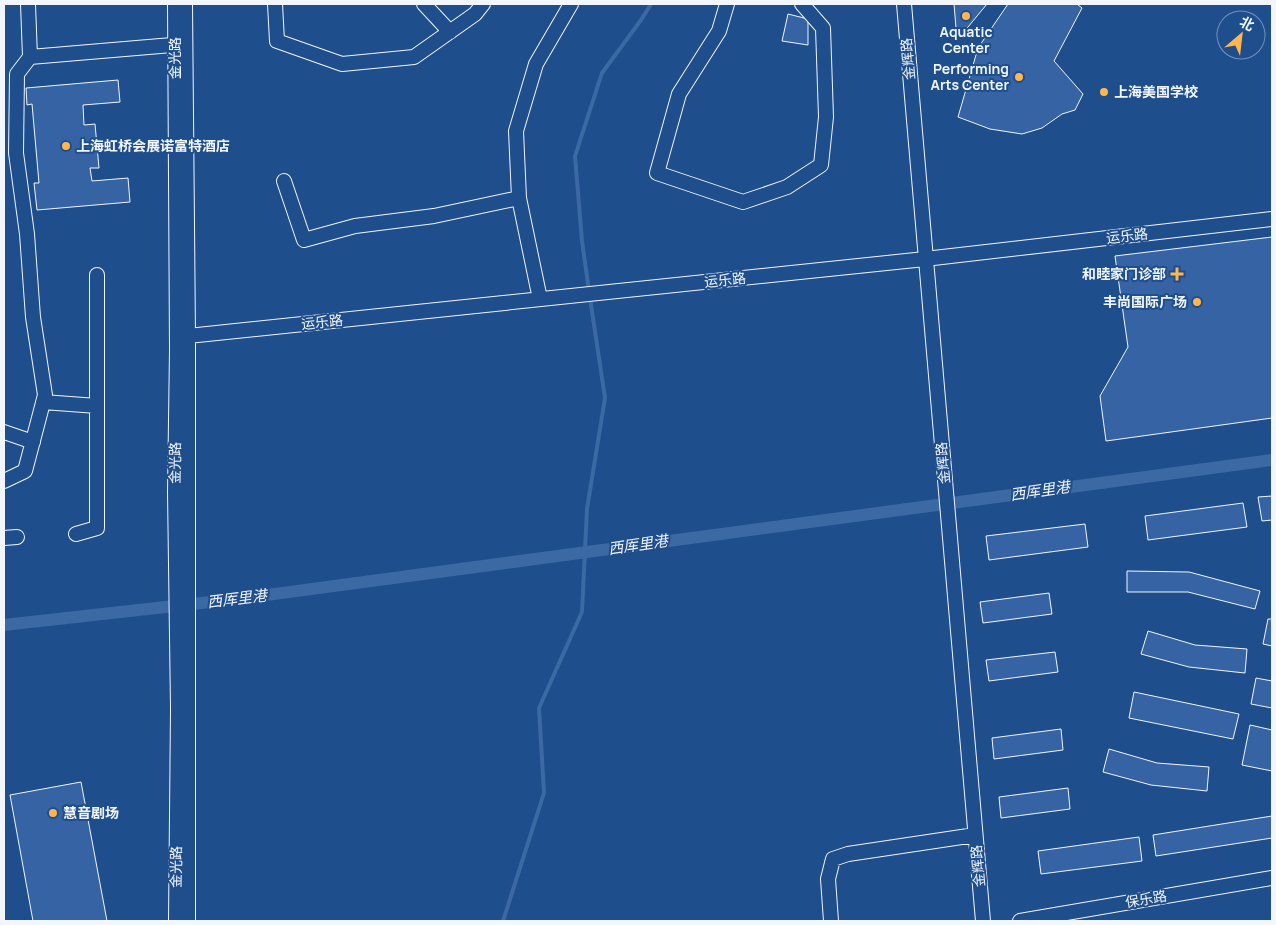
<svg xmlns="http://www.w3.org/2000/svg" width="1276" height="925" font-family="Manrope,'Noto Sans SC',sans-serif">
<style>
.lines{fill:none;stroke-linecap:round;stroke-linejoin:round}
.stream{stroke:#3b69a3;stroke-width:4}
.canal{stroke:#3b69a3;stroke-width:12}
.building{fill:#3563a3;stroke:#f2f6ff}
.minor-casing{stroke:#f2f6ff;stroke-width:16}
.minor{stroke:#1f4e8c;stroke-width:14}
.poi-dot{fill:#ffb74d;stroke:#1f4e8c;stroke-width:2}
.labels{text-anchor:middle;stroke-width:4;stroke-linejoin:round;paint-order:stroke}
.poi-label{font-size:14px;font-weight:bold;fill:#f2f6ff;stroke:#1f4e8c;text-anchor:end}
.street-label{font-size:14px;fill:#f2f6ff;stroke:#1f4e8c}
.water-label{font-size:15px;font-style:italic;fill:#f2f6ff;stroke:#1f4e8c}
</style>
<rect width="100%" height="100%" fill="#1f4e8c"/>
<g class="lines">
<path class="stream" d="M 589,291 L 582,241 L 575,156 L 602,73 L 641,20 L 651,4
M 503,921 L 544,793 L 539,708 L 582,612 L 587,509 L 605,398 L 590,298"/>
<path class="canal" d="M 4,625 L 237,599 L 1272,460"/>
</g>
<path class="building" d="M 954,4 L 987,4 L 963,33 L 956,28 Z
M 1008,4 L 1077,4 L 1082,8 L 1054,61 L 1083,94 L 1075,110 L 1062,114 L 1042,128 L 1022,134 L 990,129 L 958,117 L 978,48 Z
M 788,14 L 808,19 L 808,45 L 782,41 Z
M 118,80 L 120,102 L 83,105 L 84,125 L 95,124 L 99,168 L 90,168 L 92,181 L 128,178 L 130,202 L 37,210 L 34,183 L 39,183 L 32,104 L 27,105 L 26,88 Z
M 1272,237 L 1272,418 L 1106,441 L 1100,396 L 1128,347 L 1115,256 Z
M 1272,496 L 1272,520 L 1262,521 L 1258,497 Z
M 1243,503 L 1247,527 L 1148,540 L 1145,516 Z
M 1085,524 L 1088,547 L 989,560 L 986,536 Z
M 1127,571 L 1189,572 L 1260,591 L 1255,609 L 1188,592 L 1127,592 Z
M 1049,593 L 1052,614 L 983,623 L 980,602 Z
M 1268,619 L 1272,619 L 1272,646 L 1263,644 Z
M 1148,631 L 1195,645 L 1247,649 L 1245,673 L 1189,667 L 1141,654 Z
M 1055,652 L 1058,672 L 989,681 L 986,660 Z
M 1256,678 L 1272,681 L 1272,708 L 1251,704 Z
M 1134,692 L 1239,714 L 1233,739 L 1129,718 Z
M 1250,725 L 1272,730 L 1272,771 L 1242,765 Z
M 1061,729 L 1063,750 L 994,759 L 992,738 Z
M 1109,749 L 1157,763 L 1209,767 L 1207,791 L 1151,785 L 1103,772 Z
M 81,782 L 107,921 L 33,921 L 10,795 Z
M 1068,788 L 1070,809 L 1001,818 L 999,797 Z
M 1272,816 L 1272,838 L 1156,856 L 1153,835 Z
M 1139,837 L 1142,861 L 1041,874 L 1038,851 Z"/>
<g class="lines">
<defs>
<path id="minor" d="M 175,4 L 177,349 L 175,492 L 178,709 L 176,921
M 185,4 L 188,336 L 188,921
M 275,4 L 277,41 L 342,64 L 414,57 L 475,14 L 483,4
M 424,4 L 450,32
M 727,4 L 719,31 L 679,94 L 657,173 L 743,202 L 787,187 L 821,165 L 826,117 L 823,28 L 802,4
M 904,4 L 983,921
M 30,57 L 184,44
M 284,181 L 304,240 L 355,226 L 434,216 L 519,198
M 540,299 L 519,198 L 516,131 L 536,64 L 571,4
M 177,339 L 188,336 L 925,259 L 1272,219
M 43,402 L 97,406 L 97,275
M 4,432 L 33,442
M 4,481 L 25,471 L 45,395 L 33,317 L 27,234 L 16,153 L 17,74 L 30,57 L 28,4
M 76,534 L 97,528 L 97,406
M 4,538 L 17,537
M 831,921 L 828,879 L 833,859 L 848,854 L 975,835
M 1020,921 L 1272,878"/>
</defs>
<use href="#minor" class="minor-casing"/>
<use href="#minor" class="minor"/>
</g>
<g class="poi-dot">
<circle cx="966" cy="16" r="5"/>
<circle cx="1019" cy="77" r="5"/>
<circle cx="1104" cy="92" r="5"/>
<circle cx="66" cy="146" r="5"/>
<path d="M1174.5 266.5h5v5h5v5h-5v5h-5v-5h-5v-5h5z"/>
<circle cx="1197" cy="302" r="5"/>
<circle cx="53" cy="813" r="5"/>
</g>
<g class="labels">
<g class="poi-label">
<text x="966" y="37" text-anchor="middle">Aquatic<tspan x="966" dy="16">Center</tspan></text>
<text x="1009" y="74">Performing<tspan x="1009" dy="16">Arts Center</tspan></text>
<text x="1114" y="97" text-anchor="start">上海美国学校</text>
<text x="76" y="151" text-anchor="start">上海虹桥会展诺富特酒店</text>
<text x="1166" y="279">和睦家门诊部</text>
<text x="1187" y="307">丰尚国际广场</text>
<text x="63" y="818" text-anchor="start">慧音剧场</text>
</g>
<g class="street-label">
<text transform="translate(175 58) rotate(-90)" y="5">金光路</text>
<text transform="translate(908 59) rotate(-95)" y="5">金辉路</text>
<text transform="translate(1127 236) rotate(-7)" y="5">运乐路</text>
<text transform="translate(725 280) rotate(-6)" y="5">运乐路</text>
<text transform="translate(322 322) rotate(-6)" y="5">运乐路</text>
<text transform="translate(175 463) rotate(-89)" y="5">金光路</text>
<text transform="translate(943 463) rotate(-95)" y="5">金辉路</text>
<text transform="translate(978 866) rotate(-95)" y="5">金辉路</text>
<text transform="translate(176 867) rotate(-89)" y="5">金光路</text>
<text transform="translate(1146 899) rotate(-10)" y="5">保乐路</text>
</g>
<g class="water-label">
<text transform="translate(1040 491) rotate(-8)" y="5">西厍里港</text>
<text transform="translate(638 545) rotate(-8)" y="5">西厍里港</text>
<text transform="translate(237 599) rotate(-7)" y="5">西厍里港</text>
</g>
</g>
<rect width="1276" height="925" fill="none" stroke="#f2f6ff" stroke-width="10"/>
<g transform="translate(1241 35) rotate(28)"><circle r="24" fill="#1f4e8c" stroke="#7391ba"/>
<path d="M0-4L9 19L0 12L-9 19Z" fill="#ffb74d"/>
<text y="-8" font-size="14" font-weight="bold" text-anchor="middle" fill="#f2f6ff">北</text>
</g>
</svg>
